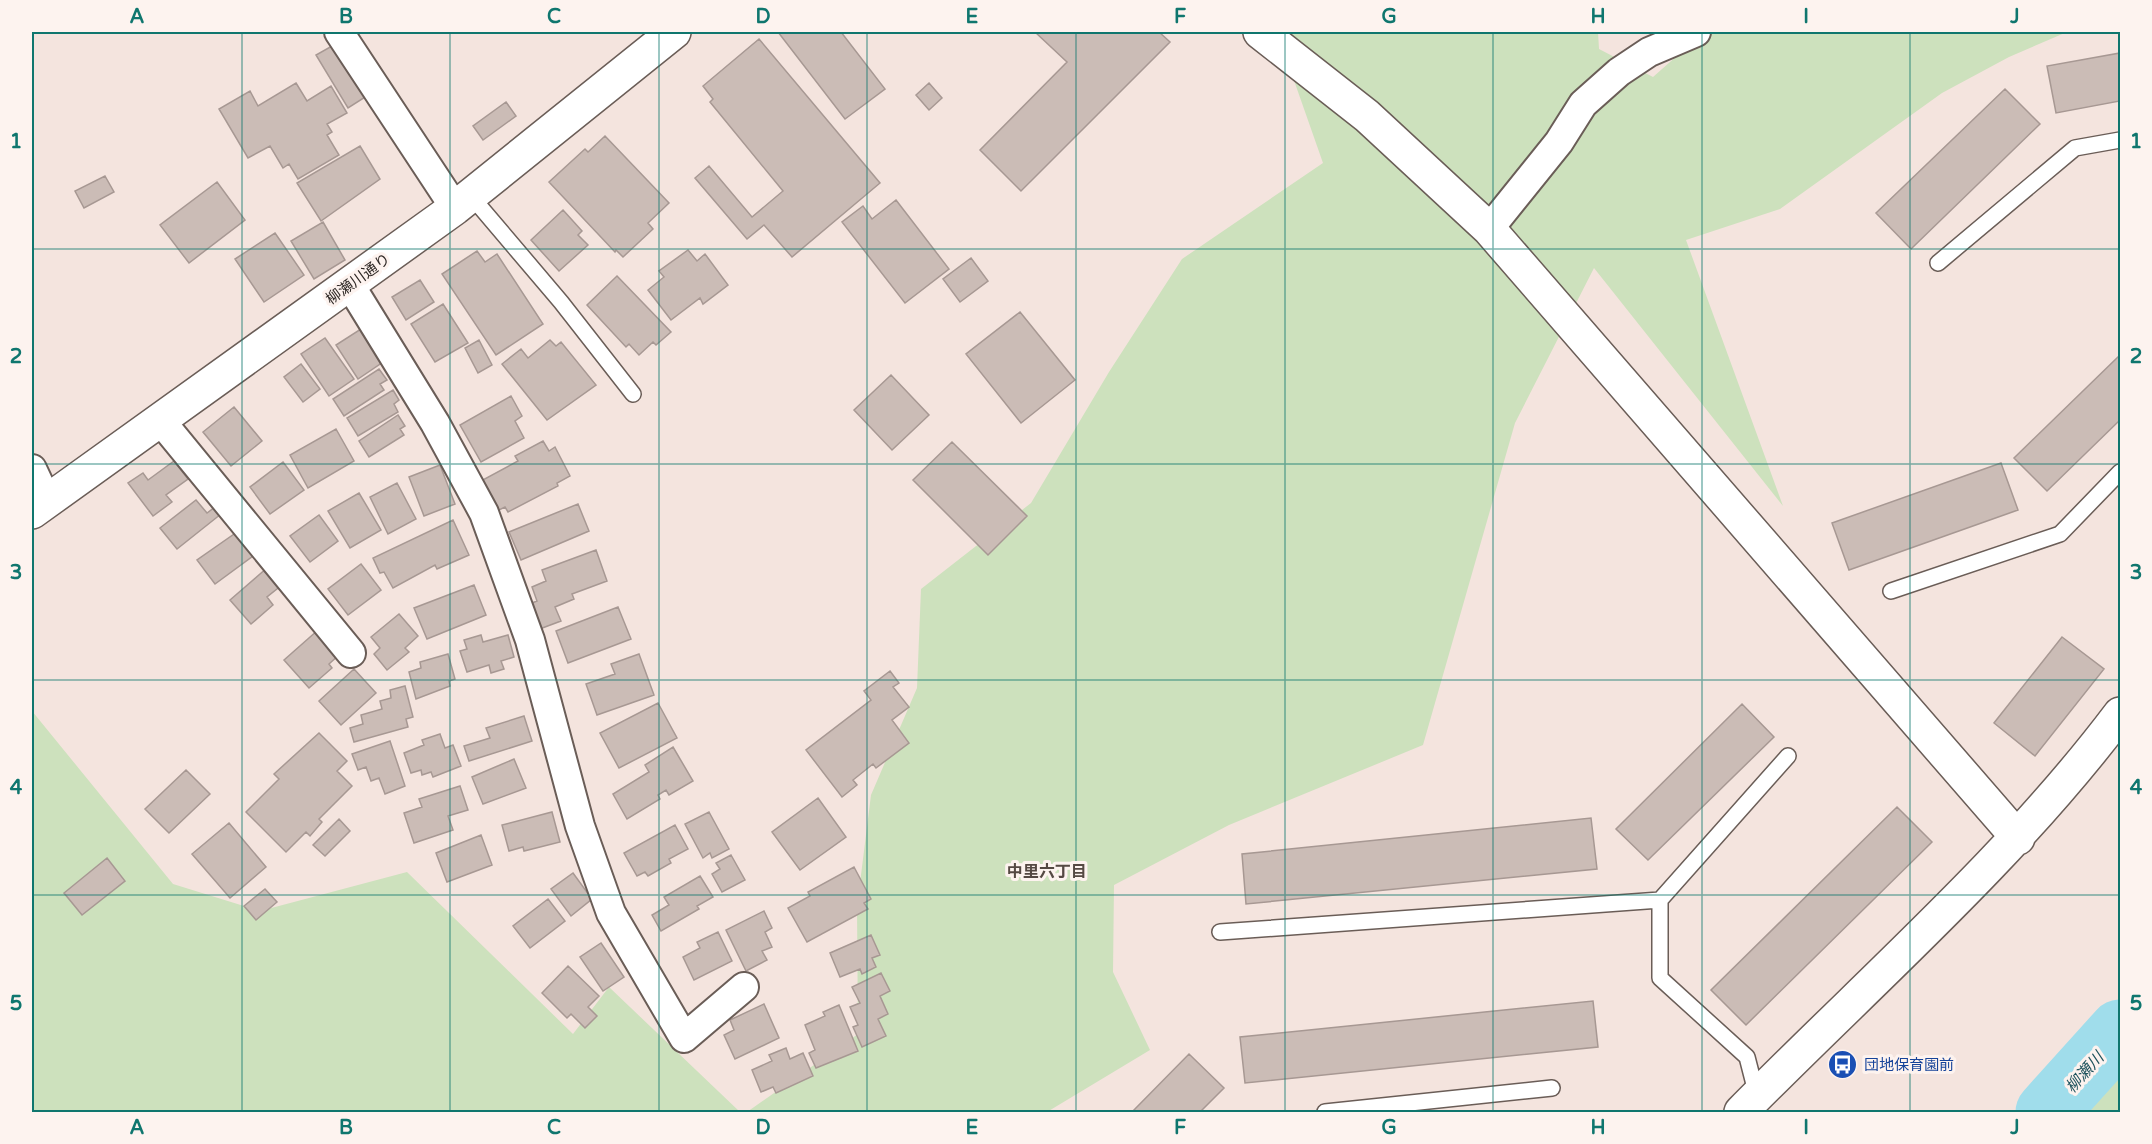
<svg xmlns="http://www.w3.org/2000/svg" width="2152" height="1144" font-family="'Varela Round','Noto Sans JP',sans-serif">
<style>
.green{fill:#cde1bd}
.lines{fill:none;stroke-linecap:round;stroke-linejoin:round}
.river{stroke:#a0ddeb;stroke-width:63}
.building{fill:#cbbcb6;stroke:#a79893;stroke-width:1.5}
.service-casing{stroke:#6a5d57;stroke-width:18}
.minor-casing{stroke:#6a5d57;stroke-width:32}
.tertiary-casing{stroke:#6a5d57;stroke-width:36}
.service{stroke:#fff;stroke-width:15}
.minor{stroke:#fff;stroke-width:28}
.tertiary{stroke:#fff;stroke-width:33}
.grid{fill:none;stroke:#0f766e;stroke-width:1.5;stroke-opacity:0.55}
.labels{text-anchor:middle;stroke-width:6;stroke-linejoin:round;paint-order:stroke}
.street-label{font-size:15px;fill:#2f2926;stroke:#fdf3ef}
.transit-label{font-size:15px;fill:#164399;stroke:#fdf3ef;text-anchor:start}
.neighbourhood-label{font-size:16px;font-weight:bold;fill:#554943;stroke:#fdf3ef}
.water-label{font-size:16px;font-style:italic;fill:#1f535d;stroke:#fdf3ef}
.neatline{fill:none;stroke:#0f766e;stroke-width:2}
.grid-label{font-size:20px;text-anchor:middle;font-weight:bold;fill:#0f766e}
</style>
<rect width="100%" height="100%" fill="#f4e4de"/>
<path class="green" d="M 1277,32 L 1598,32 L 1599,49 L 1653,77 L 1704,32 L 2067,32 L 2009,57 L 1942,93 L 1780,209 L 1686,240 L 1783,506 L 1594,268 L 1515,423 L 1423,745 L 1229,825 L 1114,885 L 1113,972 L 1150,1050 L 1047,1112 L 747,1112 L 858,1034 L 857,907 L 871,795 L 917,688 L 921,589 L 1031,503 L 1109,372 L 1182,259 L 1323,163 Z
M 32,711 L 173,884 L 260,911 L 407,872 L 573,1034 L 609,987 L 740,1112 L 32,1112 Z
M 2120,1040 L 2120,1112 L 2052,1112 Z"/>
<g class="lines">
<path class="river" d="M 2047,1112 L 2120,1031"/>
</g>
<path class="building" d="M 778,32 L 841,32 L 885,89 L 845,119 Z
M 1035,32 L 1159,32 L 1170,42 L 1021,191 L 980,150 L 1067,62 Z
M 759,39 L 880,183 L 792,257 L 764,225 L 747,239 L 695,178 L 709,166 L 752,217 L 783,191 L 710,102 L 713,99 L 703,86 Z
M 339,42 L 370,94 L 348,108 L 316,55 Z
M 2120,53 L 2120,101 L 2056,113 L 2047,66 Z
M 296,83 L 307,101 L 331,86 L 347,113 L 327,124 L 332,132 L 327,135 L 339,155 L 298,179 L 289,164 L 283,168 L 270,146 L 248,158 L 219,109 L 250,91 L 258,106 Z
M 929,83 L 942,98 L 929,110 L 916,95 Z
M 2005,89 L 2040,124 L 1911,249 L 1876,213 Z
M 506,102 L 516,116 L 483,140 L 473,126 Z
M 605,136 L 669,203 L 648,223 L 653,229 L 623,257 L 616,250 L 615,252 L 549,182 L 585,149 L 588,152 Z
M 360,146 L 380,179 L 321,221 L 297,183 Z
M 105,176 L 114,192 L 84,208 L 75,191 Z
M 217,182 L 245,220 L 189,263 L 160,225 Z
M 896,200 L 949,269 L 905,303 L 842,222 L 863,206 L 872,219 Z
M 563,210 L 582,231 L 578,235 L 588,245 L 559,271 L 531,240 Z
M 323,222 L 345,260 L 314,279 L 291,241 Z
M 275,233 L 304,275 L 264,302 L 235,259 Z
M 688,250 L 697,261 L 705,254 L 728,285 L 703,304 L 700,298 L 671,320 L 648,290 L 664,277 L 659,271 Z
M 477,251 L 485,262 L 497,254 L 543,324 L 496,355 L 442,274 Z
M 971,258 L 988,281 L 960,302 L 943,279 Z
M 617,276 L 671,332 L 656,345 L 653,342 L 639,355 L 629,344 L 626,347 L 587,305 Z
M 420,280 L 434,302 L 406,320 L 392,297 Z
M 443,304 L 468,343 L 435,362 L 411,324 Z
M 1020,312 L 1075,380 L 1021,423 L 966,354 Z
M 364,327 L 386,360 L 358,379 L 336,345 Z
M 325,338 L 354,379 L 329,396 L 301,354 Z
M 479,340 L 492,365 L 478,373 L 465,348 Z
M 550,340 L 556,346 L 561,342 L 596,385 L 547,420 L 502,364 L 521,349 L 528,358 Z
M 2120,355 L 2120,420 L 2047,491 L 2014,458 Z
M 301,364 L 320,389 L 303,402 L 284,377 Z
M 379,369 L 387,380 L 380,384 L 384,390 L 344,416 L 333,399 Z
M 891,375 L 929,415 L 892,450 L 854,410 Z
M 393,390 L 399,400 L 394,404 L 398,412 L 358,436 L 347,418 Z
M 511,396 L 522,416 L 515,421 L 524,438 L 481,462 L 460,425 Z
M 234,407 L 262,441 L 231,466 L 203,432 Z
M 398,415 L 405,426 L 400,429 L 404,435 L 369,457 L 359,441 Z
M 336,429 L 354,461 L 308,488 L 290,455 Z
M 543,441 L 549,451 L 555,447 L 570,476 L 557,483 L 558,486 L 508,512 L 505,507 L 495,512 L 479,482 L 518,461 L 515,456 Z
M 952,442 L 1027,516 L 988,555 L 913,480 Z
M 174,461 L 188,479 L 166,495 L 172,502 L 153,516 L 128,483 L 143,473 L 148,480 Z
M 283,462 L 304,490 L 270,514 L 250,487 Z
M 2001,463 L 2018,510 L 1849,570 L 1832,523 Z
M 440,465 L 455,504 L 424,516 L 409,477 Z
M 397,483 L 416,519 L 388,534 L 370,497 Z
M 359,493 L 381,530 L 350,548 L 328,511 Z
M 196,500 L 207,513 L 215,507 L 221,514 L 177,549 L 160,528 Z
M 578,504 L 589,531 L 521,560 L 509,532 Z
M 319,515 L 338,541 L 310,562 L 290,536 Z
M 453,520 L 469,555 L 437,569 L 435,565 L 393,588 L 384,572 L 380,573 L 373,558 Z
M 237,532 L 253,556 L 215,584 L 197,560 Z
M 596,550 L 607,581 L 572,594 L 574,599 L 555,607 L 561,621 L 537,630 L 527,605 L 537,601 L 532,587 L 546,581 L 542,570 Z
M 361,564 L 381,590 L 348,615 L 328,589 Z
M 268,567 L 282,585 L 267,597 L 273,605 L 251,624 L 230,600 Z
M 474,585 L 486,615 L 427,639 L 414,608 Z
M 618,607 L 631,639 L 568,663 L 556,631 Z
M 399,614 L 418,636 L 405,648 L 409,652 L 387,670 L 374,654 L 380,648 L 371,637 Z
M 318,630 L 340,654 L 329,664 L 332,668 L 309,688 L 284,660 Z
M 481,635 L 483,642 L 508,635 L 514,657 L 501,661 L 504,669 L 491,673 L 489,665 L 467,672 L 460,651 L 467,649 L 464,640 Z
M 2062,637 L 2104,669 L 2035,756 L 1994,723 Z
M 448,654 L 455,679 L 449,681 L 450,686 L 416,699 L 409,672 L 421,668 L 420,662 Z
M 639,654 L 654,695 L 597,715 L 586,684 L 615,674 L 611,664 Z
M 354,669 L 376,693 L 341,725 L 319,701 Z
M 890,671 L 899,683 L 893,687 L 909,707 L 892,720 L 909,743 L 876,768 L 873,764 L 853,780 L 857,785 L 842,797 L 806,750 L 871,700 L 864,691 Z
M 405,686 L 413,717 L 406,719 L 408,727 L 354,742 L 350,728 L 363,724 L 361,715 L 382,709 L 380,701 L 391,698 L 390,690 Z
M 658,703 L 677,738 L 619,768 L 600,733 Z
M 1742,704 L 1774,737 L 1648,860 L 1616,829 Z
M 524,716 L 532,741 L 469,761 L 464,746 L 490,738 L 486,728 Z
M 319,733 L 347,761 L 337,771 L 352,786 L 319,819 L 322,822 L 310,836 L 306,832 L 286,852 L 246,812 L 279,779 L 274,774 Z
M 440,734 L 445,748 L 453,745 L 461,766 L 433,777 L 431,772 L 422,775 L 421,770 L 411,773 L 404,753 L 424,745 L 422,740 Z
M 390,741 L 405,786 L 385,794 L 379,778 L 371,781 L 366,767 L 358,770 L 352,754 Z
M 673,747 L 693,781 L 669,795 L 666,790 L 658,795 L 660,799 L 627,819 L 613,794 L 649,772 L 645,765 Z
M 514,759 L 526,788 L 483,804 L 472,777 Z
M 186,770 L 210,794 L 169,833 L 145,809 Z
M 460,786 L 468,810 L 448,816 L 453,830 L 414,843 L 404,813 L 422,807 L 419,799 Z
M 818,798 L 846,837 L 800,870 L 772,832 Z
M 1897,807 L 1932,842 L 1746,1025 L 1711,990 Z
M 552,812 L 560,842 L 524,851 L 523,847 L 509,851 L 502,825 Z
M 709,812 L 729,849 L 712,858 L 710,853 L 703,858 L 685,824 Z
M 1591,818 L 1597,869 L 1246,904 L 1242,854 Z
M 339,819 L 350,831 L 325,856 L 313,845 Z
M 229,823 L 266,867 L 230,898 L 192,854 Z
M 675,825 L 688,849 L 669,859 L 671,863 L 648,876 L 645,872 L 637,876 L 624,853 Z
M 481,835 L 492,865 L 447,882 L 436,853 Z
M 731,855 L 745,880 L 722,892 L 712,874 L 720,869 L 716,863 Z
M 107,858 L 125,881 L 82,915 L 64,893 Z
M 854,867 L 871,899 L 864,903 L 868,909 L 807,942 L 788,908 L 810,896 L 808,892 Z
M 573,873 L 592,899 L 571,916 L 551,889 Z
M 700,876 L 713,897 L 697,906 L 699,909 L 661,931 L 652,915 L 669,905 L 664,897 Z
M 265,889 L 277,902 L 256,920 L 244,906 Z
M 548,899 L 565,921 L 530,948 L 513,926 Z
M 764,911 L 772,928 L 765,932 L 772,947 L 762,951 L 767,960 L 746,971 L 726,930 Z
M 718,932 L 732,961 L 694,980 L 683,957 L 700,948 L 697,942 Z
M 871,935 L 880,955 L 872,958 L 876,967 L 862,974 L 860,969 L 840,977 L 830,953 Z
M 601,943 L 624,977 L 603,991 L 580,957 Z
M 568,966 L 599,996 L 588,1007 L 597,1016 L 585,1028 L 571,1014 L 567,1018 L 542,993 Z
M 881,973 L 890,991 L 880,996 L 888,1014 L 878,1019 L 886,1036 L 862,1047 L 853,1027 L 858,1025 L 850,1007 L 860,1003 L 852,987 Z
M 1593,1001 L 1598,1047 L 1245,1083 L 1240,1037 Z
M 764,1004 L 779,1038 L 735,1059 L 724,1035 L 734,1030 L 730,1020 Z
M 839,1005 L 858,1051 L 816,1068 L 809,1053 L 815,1050 L 805,1025 L 825,1016 L 823,1012 Z
M 786,1048 L 790,1059 L 803,1053 L 813,1076 L 776,1093 L 773,1087 L 761,1092 L 752,1070 L 772,1061 L 769,1055 Z
M 1189,1054 L 1224,1088 L 1200,1112 L 1132,1112 Z"/>
<g class="lines">
<defs>
<path id="service" d="M 471,196 L 561,302 L 633,394
M 1938,263 L 2075,148 L 2120,140
M 1891,591 L 2060,534 L 2120,472
M 1660,900 L 1788,756
M 1220,932 L 1660,900 L 1660,978 L 1747,1057 L 1757,1096
M 1325,1112 L 1552,1088"/>
<path id="minor" d="M 339,32 L 455,208
M 1489,229 L 1559,142 L 1583,104 L 1619,72 L 1649,52 L 1696,32
M 350,285 L 435,423 L 484,513 L 530,640 L 580,826 L 611,913 L 684,1038 L 744,987
M 160,420 L 351,653
M 32,469 L 47,501"/>
<path id="tertiary" d="M 1260,32 L 1367,116 L 1489,229 L 2018,838
M 32,512 L 455,208 L 674,32
M 1741,1112 C 1870,981 2009,861 2120,714"/>
</defs>
<use href="#service" class="service-casing"/>
<use href="#minor" class="minor-casing"/>
<use href="#tertiary" class="tertiary-casing"/>
<use href="#service" class="service"/>
<use href="#minor" class="minor"/>
<use href="#tertiary" class="tertiary"/>
</g>
<path class="grid" d="M 242,32 L 242,1112M 450,32 L 450,1112M 659,32 L 659,1112M 867,32 L 867,1112M 1076,32 L 1076,1112M 1285,32 L 1285,1112M 1493,32 L 1493,1112M 1702,32 L 1702,1112M 1910,32 L 1910,1112M 32,249 L 2120,249M 32,464 L 2120,464M 32,680 L 2120,680M 32,895 L 2120,895"/>
<defs>
<symbol id="bus-disc" viewBox="-11 -11 22 22"><circle r="9.5" fill="#1a4fb4" stroke="#fdf3ef"/><path d="M-5-6H5V4H4V6H2V4H-2V6H-4V4H-5ZM-3.5-4V0h7V-4ZM-3.5 1.2v1.5H-2V1.2ZM2 1.2v1.5H3.5V1.2Z" fill="#fff"/></symbol>
</defs>
<g fill-rule="evenodd">
<use href="#bus-disc" x="1826" y="1048" width="33" height="33"/>
</g>
<g class="labels">
<g class="street-label">
<text transform="translate(358 279) rotate(-36)" y="5">柳瀬川通り</text>
</g>
<g class="transit-label">
<text x="1864" y="1070">団地保育園前</text>
</g>
<g class="neighbourhood-label">
<text x="1047" y="877">中里六丁目</text>
</g>
<g class="water-label">
<text transform="translate(2084 1072) rotate(-48)" y="6">柳瀬川</text>
</g>
</g>
<rect width="2152" height="1144" fill="none" stroke="#fdf3ef" stroke-width="66"/>
<rect x="33" y="33" width="2086" height="1078" class="neatline"/>
<g class="grid-label">
<text x="137" y="23">A</text>
<text x="346" y="23">B</text>
<text x="554" y="23">C</text>
<text x="763" y="23">D</text>
<text x="972" y="23">E</text>
<text x="1180" y="23">F</text>
<text x="1389" y="23">G</text>
<text x="1598" y="23">H</text>
<text x="1806" y="23">I</text>
<text x="2015" y="23">J</text>
<text x="16" y="148">1</text>
<text x="2136" y="148">1</text>
<text x="16" y="363">2</text>
<text x="2136" y="363">2</text>
<text x="16" y="579">3</text>
<text x="2136" y="579">3</text>
<text x="16" y="794">4</text>
<text x="2136" y="794">4</text>
<text x="16" y="1010">5</text>
<text x="2136" y="1010">5</text>
<text x="137" y="1134">A</text>
<text x="346" y="1134">B</text>
<text x="554" y="1134">C</text>
<text x="763" y="1134">D</text>
<text x="972" y="1134">E</text>
<text x="1180" y="1134">F</text>
<text x="1389" y="1134">G</text>
<text x="1598" y="1134">H</text>
<text x="1806" y="1134">I</text>
<text x="2015" y="1134">J</text>
</g>
</svg>
